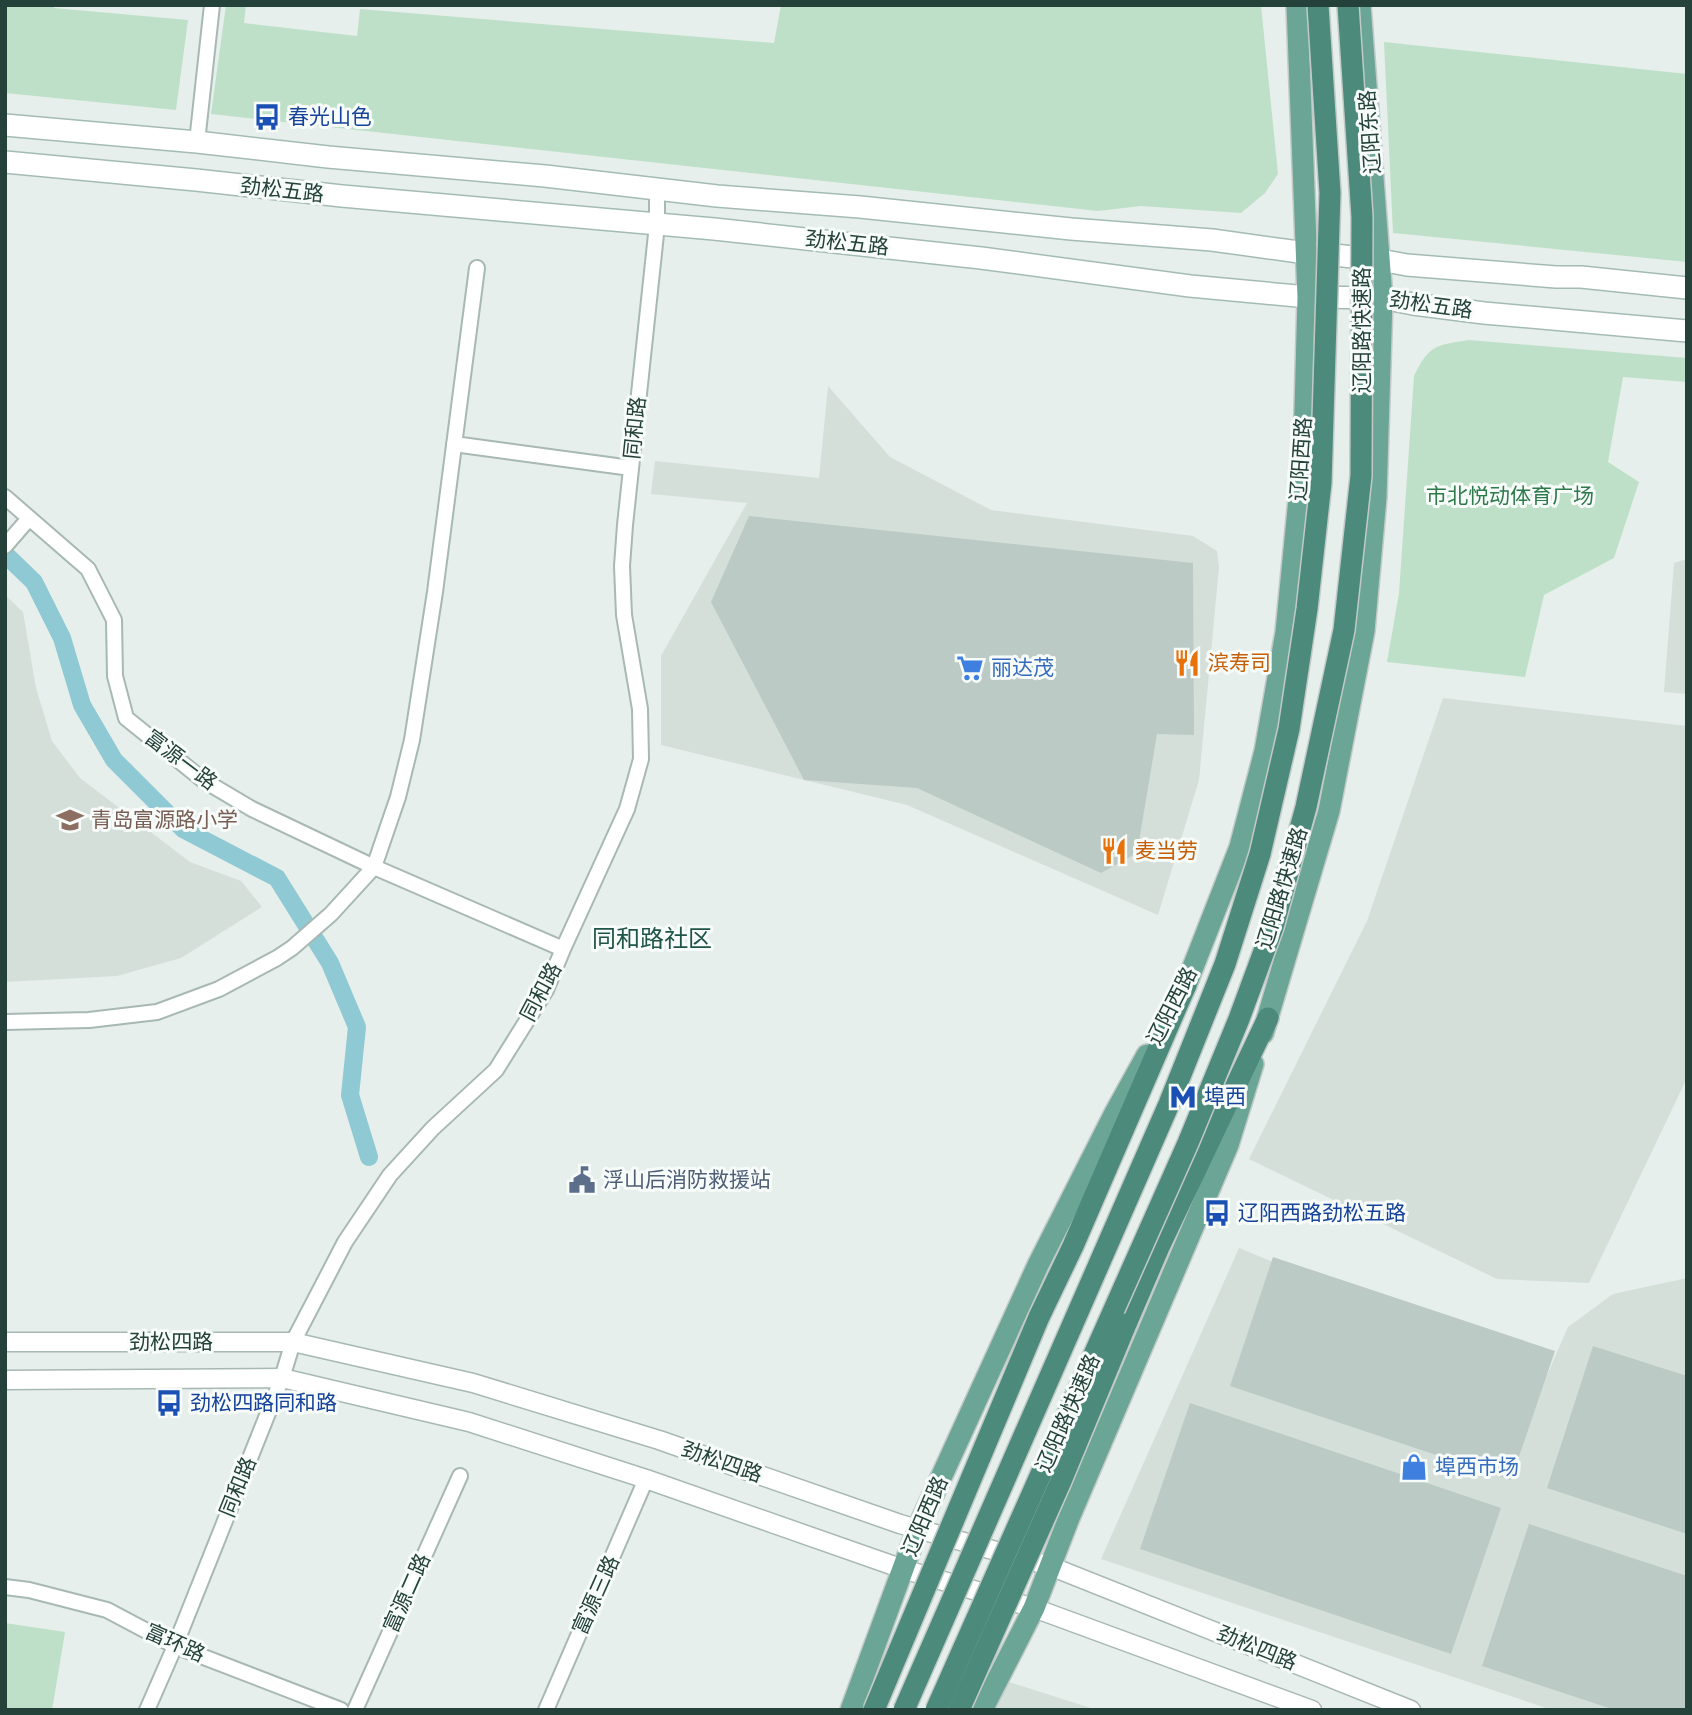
<svg xmlns="http://www.w3.org/2000/svg" width="1692" height="1715" font-family="Roboto,'Noto Sans SC',sans-serif">
<style>
.built{fill:#d4dfda}
.green{fill:#bfe0c8}
.lines{fill:none;stroke-linecap:round;stroke-linejoin:round}
.canal{stroke:#8ec9d4;stroke-width:18}
.building{fill:#bbcac4}
.minor-casing{stroke:#a8b8b2;stroke-width:18}
.tertiary-casing{stroke:#a8b8b2;stroke-width:21}
.secondary-casing{stroke:#a4bbb3;stroke-width:24}
.primary-casing{stroke:#c2cac8;stroke-width:24}
.trunk-casing{stroke:#c2cac8;stroke-width:24}
.minor{stroke:#fff;stroke-width:14}
.tertiary{stroke:#fff;stroke-width:18}
.secondary{stroke:#fff;stroke-width:21}
.primary{stroke:#6aa596;stroke-width:21}
.trunk{stroke:#4c8a7c;stroke-width:21}
.trunk-bridge-casing{stroke:#c2cac8;stroke-width:24;stroke-linecap:butt}
.trunk-bridge{stroke:#4c8a7c;stroke-width:21}
.labels{text-anchor:middle;stroke-width:6;stroke-linejoin:round;paint-order:stroke}
.transit-label{font-size:21px;fill:#164399;stroke:#f7fbf9;text-anchor:start}
.street-label{font-size:21px;fill:#24423a;stroke:#f7fbf9}
.park-label{font-size:21px;fill:#2d7a4b;stroke:#f7fbf9}
.food-label{font-size:21px;fill:#c56008;stroke:#f7fbf9;text-anchor:start}
.shop-label{font-size:21px;fill:#366cbe;stroke:#f7fbf9;text-anchor:start}
.education-label{font-size:21px;fill:#785e54;stroke:#f7fbf9;text-anchor:start}
.service-label{font-size:21px;fill:#4e5e75;stroke:#f7fbf9;text-anchor:start}
.quarter-label{font-size:24px;fill:#1f5548;stroke:#f7fbf9}
</style>
<rect width="100%" height="100%" fill="#e6efeb"/>
<path class="built" d="M 828,386 L 890,457 L 991,510 L 1193,536 L 1217,551 L 1219,567 L 1199,780 L 1158,915 L 907,805 L 661,745 L 661,656 L 747,503 L 651,494 L 655,461 L 819,478 Z
M 1687,559 L 1687,694 L 1664,692 L 1674,563 Z
M 5,595 L 23,612 L 36,688 L 52,741 L 80,778 L 190,862 L 241,881 L 262,907 L 181,958 L 117,976 L 5,982 Z
M 1443,698 L 1687,726 L 1687,1078 L 1589,1283 L 1497,1279 L 1249,1159 L 1367,921 Z
M 1239,1248 L 1547,1375 L 1568,1327 L 1613,1294 L 1687,1278 L 1687,1710 L 1552,1710 L 1101,1559 Z
M 1006,1681 L 1097,1710 L 992,1710 Z"/>
<path class="green" d="M 5,5 L 54,5 L 54,8 L 188,20 L 176,110 L 5,93 Z
M 226,5 L 246,5 L 244,23 L 357,36 L 360,9 L 774,43 L 781,5 L 1261,5 L 1278,174 L 1265,193 L 1241,213 L 1141,206 L 1098,211 L 211,114 Z
M 1384,42 L 1687,74 L 1687,262 L 1393,233 Z
M 1469,340 L 1687,358 L 1687,382 L 1623,377 L 1608,462 L 1639,482 L 1614,558 L 1544,595 L 1525,677 L 1387,662 L 1399,593 L 1414,376 C 1429,345 1436,345 1469,340 Z
M 5,1623 L 65,1632 L 52,1710 L 5,1710 Z"/>
<g class="lines">
<path class="canal" d="M 5,554 L 34,582 L 62,638 L 82,705 L 114,760 L 183,829 L 277,878 L 330,963 L 357,1027 L 350,1095 L 369,1157"/>
</g>
<path class="building" d="M 749,516 L 1193,563 L 1194,735 L 1157,734 L 1137,853 L 1101,873 L 917,788 L 804,780 L 711,602 Z
M 1273,1257 L 1555,1351 L 1511,1480 L 1230,1386 Z
M 1593,1346 L 1687,1376 L 1687,1534 L 1547,1488 Z
M 1190,1403 L 1501,1508 L 1451,1654 L 1140,1549 Z
M 1529,1524 L 1687,1576 L 1687,1710 L 1615,1710 L 1482,1666 Z"/>
<g class="lines">
<defs>
<path id="minor" d="M 197,142 L 212,5
M 454,444 L 631,468
M 5,497 L 88,569 L 114,620 L 115,676 L 126,718 L 203,780 L 252,809 L 374,867 L 563,949
M 5,546 L 25,523 L 31,520
M 5,1022 L 89,1020 L 157,1012 L 219,989 L 277,958 L 292,948 L 331,914 L 374,867 L 398,797 L 412,740 L 435,592 L 477,268
M 5,1587 L 29,1590 L 107,1610 L 175,1646 L 341,1710
M 147,1710 L 175,1646 L 282,1378 L 293,1342 L 345,1242 L 390,1175 L 433,1128 L 496,1070 L 546,990 L 563,949 L 627,809 L 641,759 L 640,709 L 624,615 L 622,566 L 625,525 L 657,225 L 657,188
M 355,1710 L 460,1476
M 546,1710 L 646,1479"/>
<path id="tertiary" d="M 5,1342 L 293,1342 L 473,1383 L 659,1440 L 900,1524 L 1050,1566 L 1411,1710
M 5,1380 L 282,1378 L 469,1422 L 646,1479 L 903,1569 L 1034,1608 L 1312,1710"/>
<path id="secondary" d="M 5,125 L 197,142 L 328,157 L 545,176 L 717,196 L 860,207 L 1071,229 L 1212,240 L 1299,252 L 1307,252 L 1380,260 L 1407,265 L 1556,277 L 1581,277 L 1687,288
M 5,162 L 196,180 L 342,196 L 714,229 L 981,258 L 1190,286 L 1308,297 L 1382,298 L 1413,304 L 1484,313 L 1687,331"/>
<path id="primary" d="M 1178,1000 L 1186,985 L 1240,847 L 1265,751 L 1286,632 L 1304,448 L 1308,297 L 1297,5
M 1263,1033 L 1329,811 L 1364,631 L 1376,497 L 1382,298 L 1360,5
M 851,1710 L 918,1528 L 1038,1265 L 1115,1113 L 1147,1055
M 982,1710 L 1034,1608 L 1069,1518 L 1228,1145 L 1253,1064"/>
<path id="trunk" d="M 1039,1317 L 1073,1246 L 1186,985
M 1126,1324 L 1159,1247 L 1268,1018"/>
</defs>
<use href="#minor" class="minor-casing"/>
<use href="#tertiary" class="tertiary-casing"/>
<use href="#secondary" class="secondary-casing"/>
<use href="#primary" class="primary-casing"/>
<use href="#trunk" class="trunk-casing"/>
<use href="#minor" class="minor"/>
<use href="#tertiary" class="tertiary"/>
<use href="#secondary" class="secondary"/>
<use href="#primary" class="primary"/>
<use href="#trunk" class="trunk"/>
<defs>
<path id="trunk-bridge" d="M 874,1710 L 1039,1317
M 904,1710 L 1169,1104 L 1225,964 L 1260,854 L 1289,729 L 1307,609 L 1321,483 L 1330,193 L 1318,5
M 936,1710 L 1188,1143 L 1239,1019 L 1273,927 L 1306,807 L 1344,630 L 1361,476 L 1362,217 L 1348,5
M 959,1710 L 1061,1481 L 1126,1324"/>
</defs>
<use href="#trunk-bridge" class="trunk-bridge-casing"/>
<use href="#trunk-bridge" class="trunk-bridge"/>
</g>
<defs>
<symbol id="bus-bare" viewBox="-9 -9 18 18"><path d="M-5-6H5V4H4V6H2V4H-2V6H-4V4H-5ZM-3.5-4V0h7V-4ZM-3.5 1.2v1.5H-2V1.2ZM2 1.2v1.5H3.5V1.2Z" fill="#1a4fb4" stroke="#f7fbf9" stroke-width="2.5" paint-order="stroke"/></symbol>
<symbol id="restaurant-bare" viewBox="-9 -9 18 18"><path d="M-5-6h1v4h1v-4h1v4h1v-4h1v5L-1.5 .5V6h-2V.5L-5-1ZM5-6V6H3V1.5H1.5Q1.5-4 5-6Z" fill="#e8710a" stroke="#f7fbf9" stroke-width="2.5" paint-order="stroke"/></symbol>
<symbol id="supermarket-bare" viewBox="-9 -9 18 18"><path d="M-6-5.5h2.5l.6 2H6L4.5 2H-2.5L-4.4-4H-6ZM-1.5 3.2a1.3 1.3 0 1 0 .1 0ZM3 3.2a1.3 1.3 0 1 0 .1 0Z" fill="#3f7fe0" stroke="#f7fbf9" stroke-width="2.5" paint-order="stroke"/></symbol>
<symbol id="school-bare" viewBox="-9 -9 18 18"><path d="M0-5L7-2L0 1L-7-2ZM-4 1L0 2.5L4 1V4Q0 6-4 4Z" fill="#8d6e63" stroke="#f7fbf9" stroke-width="2.5" paint-order="stroke"/></symbol>
<symbol id="metro-bare" viewBox="-9 -9 18 18"><path d="M-5.5 5V-5H-3L0 0L3-5H5.5V5H3V-.5L0 4L-3-.5V5Z" fill="#1a4fb4" stroke="#f7fbf9" stroke-width="2.5" paint-order="stroke"/></symbol>
<symbol id="civic-bare" viewBox="-9 -9 18 18"><path d="M-.6-6.5H3V-4.5H.6V-3L4-1V1h2V6H-6V1h2V-1L-.6-3ZM-1.2 2.5V6h2.4V2.5Z" fill="#5c6f8a" stroke="#f7fbf9" stroke-width="2.5" paint-order="stroke"/></symbol>
<symbol id="shop-bare" viewBox="-9 -9 18 18"><path d="M-5-2.5h2.3a2.7 3.5 0 0 1 5.4 0H5L5.5 6h-11ZM-1.5-2.5h3a1.5 2.3 0 0 0-3 0Z" fill="#3f7fe0" stroke="#f7fbf9" stroke-width="2.5" paint-order="stroke"/></symbol>
</defs>
<g fill-rule="evenodd">
<use href="#bus-bare" x="248" y="98" width="38" height="38"/>
<use href="#restaurant-bare" x="1168" y="644" width="38" height="38"/>
<use href="#supermarket-bare" x="951" y="649" width="38" height="38"/>
<use href="#school-bare" x="51" y="801" width="38" height="38"/>
<use href="#restaurant-bare" x="1095" y="832" width="38" height="38"/>
<use href="#metro-bare" x="1164" y="1078" width="38" height="38"/>
<use href="#civic-bare" x="563" y="1161" width="38" height="38"/>
<use href="#bus-bare" x="1198" y="1194" width="38" height="38"/>
<use href="#bus-bare" x="150" y="1384" width="38" height="38"/>
<use href="#shop-bare" x="1395" y="1448" width="38" height="38"/>
</g>
<g class="labels">
<g class="transit-label">
<text x="288" y="124">春光山色</text>
<text x="1204" y="1104">埠西</text>
<text x="1238" y="1220">辽阳西路劲松五路</text>
<text x="190" y="1410">劲松四路同和路</text>
</g>
<g class="street-label">
<text transform="translate(1370 132) rotate(-94)" y="7">辽阳东路</text>
<text transform="translate(282 190) rotate(6)" y="7">劲松五路</text>
<text transform="translate(847 243) rotate(6)" y="7">劲松五路</text>
<text transform="translate(1431 305) rotate(8)" y="7">劲松五路</text>
<text transform="translate(1362 330) rotate(-90)" y="7">辽阳路快速路</text>
<text transform="translate(635 428) rotate(-84)" y="7">同和路</text>
<text transform="translate(1301 459) rotate(-86)" y="7">辽阳西路</text>
<text transform="translate(181 760) rotate(37)" y="7">富源一路</text>
<text transform="translate(1282 888) rotate(-73)" y="7">辽阳路快速路</text>
<text transform="translate(541 992) rotate(-62)" y="7">同和路</text>
<text transform="translate(1172 1006) rotate(-63)" y="7">辽阳西路</text>
<text x="171" y="1349">劲松四路</text>
<text transform="translate(1068 1413) rotate(-66)" y="7">辽阳路快速路</text>
<text transform="translate(722 1462) rotate(19)" y="7">劲松四路</text>
<text transform="translate(238 1487) rotate(-68)" y="7">同和路</text>
<text transform="translate(925 1516) rotate(-67)" y="7">辽阳西路</text>
<text transform="translate(407 1593) rotate(-66)" y="7">富源二路</text>
<text transform="translate(596 1595) rotate(-66)" y="7">富源三路</text>
<text transform="translate(175 1643) rotate(24)" y="7">富环路</text>
<text transform="translate(1257 1648) rotate(22)" y="7">劲松四路</text>
</g>
<g class="park-label">
<text x="1510" y="503">市北悦动体育广场</text>
</g>
<g class="food-label">
<text x="1208" y="670">滨寿司</text>
<text x="1135" y="858">麦当劳</text>
</g>
<g class="shop-label">
<text x="991" y="675">丽达茂</text>
<text x="1435" y="1474">埠西市场</text>
</g>
<g class="education-label">
<text x="91" y="827">青岛富源路小学</text>
</g>
<g class="service-label">
<text x="603" y="1187">浮山后消防救援站</text>
</g>
<g class="quarter-label">
<text x="652" y="947">同和路社区</text>
</g>
</g>
<rect width="1692" height="1715" fill="none" stroke="#24423a" stroke-width="14"/>
</svg>
